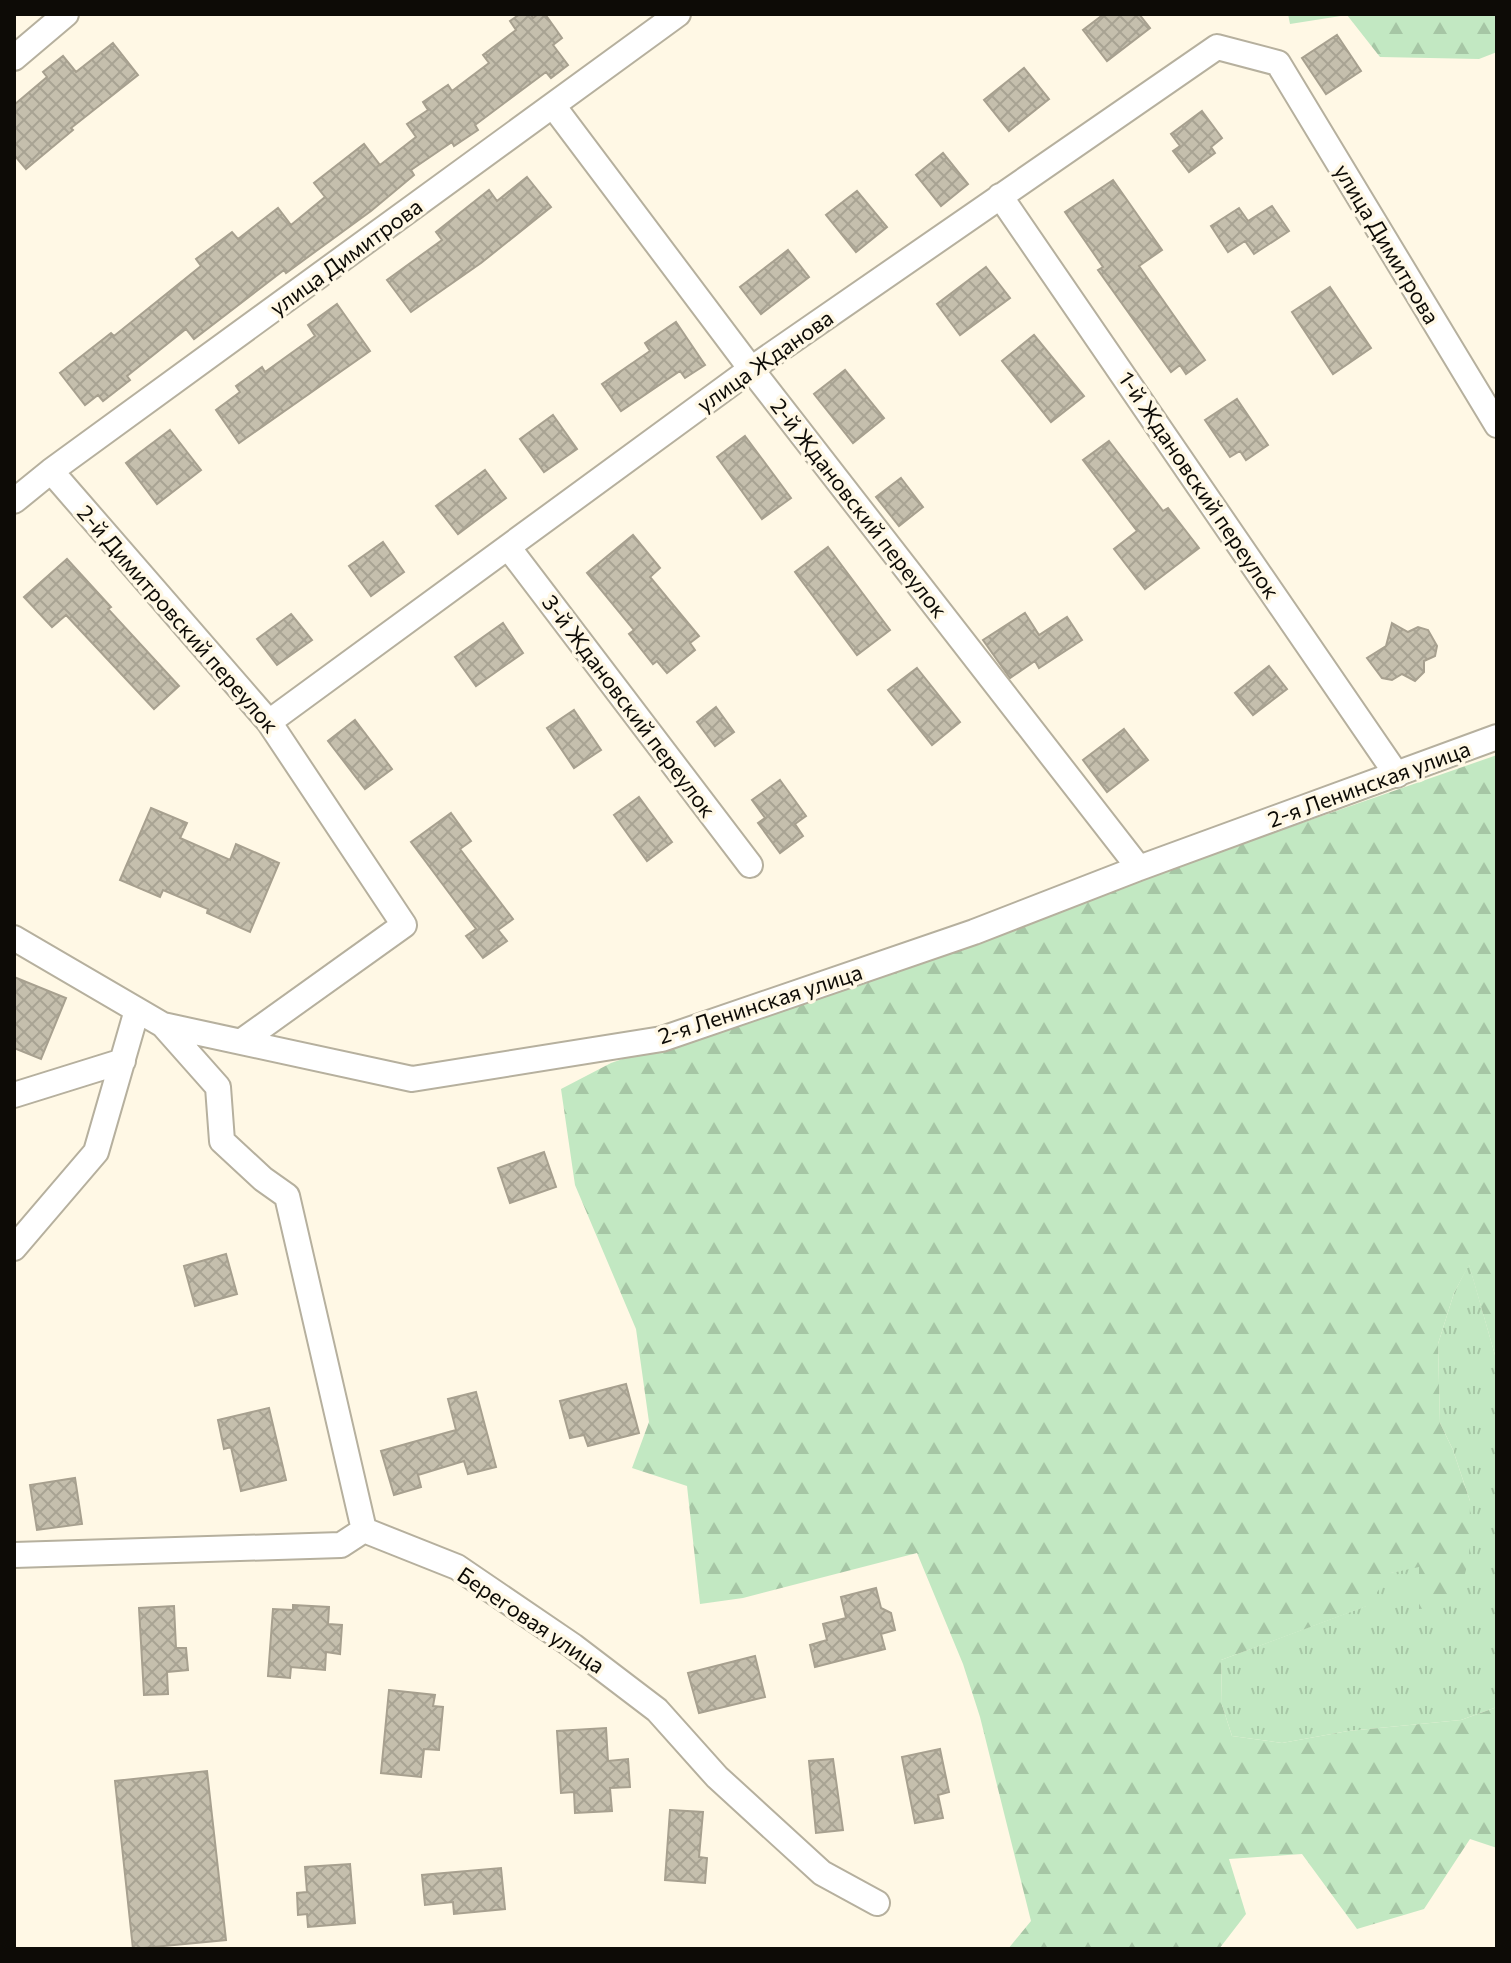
<svg xmlns="http://www.w3.org/2000/svg" width="1511" height="1963" font-family="Commissioner,sans-serif">
<style>
.grass{fill:url(#grass-tufts)}
.forest{fill:url(#forest-firs)}
.building{fill:url(#building-cross-hatch);stroke:#a7a08f;stroke-width:2}
.lines{fill:none;stroke-linecap:round;stroke-linejoin:round}
.street-casing{stroke:#b6b09e;stroke-width:28}
.street{stroke:#fff;stroke-width:24}
.labels{text-anchor:middle;stroke-width:7;stroke-linejoin:round;paint-order:stroke}
.street-label{font-size:22px;fill:#0d0b06;stroke:#fff8e5}
</style>
<defs>
<pattern id="grass-tufts" width="24" height="20" patternUnits="userSpaceOnUse" patternTransform="scale(2)"><rect width="24" height="20" fill="#c2e8c2"/><path d="M3 7l-1-3M5 7V3M7 7l1-3M15 17l-1-3M17 17v-4M19 17l1-3" fill="none" stroke="#a6c6a5"/></pattern>
<pattern id="forest-firs" width="22" height="20" patternUnits="userSpaceOnUse" patternTransform="scale(2)"><rect width="22" height="20" fill="#c2e8c2"/><path d="M5 1l3.5 6h-7zM16 11l3.5 6h-7z" fill="#a6c6a5"/></pattern>
<pattern id="building-cross-hatch" width="8" height="8" patternUnits="userSpaceOnUse" patternTransform="scale(2)"><rect width="8" height="8" fill="#c5bfad"/><path d="M0 0l8 8M0 8l8-8" fill="none" stroke="#a8a393"/></pattern>
</defs>
<rect width="100%" height="100%" fill="#fff8e5"/>
<path class="grass" d="M 1469,1264 L 1497,1362 L 1497,1707 L 1461,1720 L 1348,1731 L 1282,1743 L 1232,1736 L 1222,1705 L 1221,1660 L 1366,1606 L 1390,1573 L 1419,1566 L 1419,1609 L 1470,1501 L 1453,1450 L 1440,1423 L 1438,1344 L 1454,1293 Z"/>
<path class="forest" d="M 1288,14 L 1497,14 L 1497,52 L 1479,59 L 1380,57 L 1347,15 L 1290,24 Z
M 1497,755 L 1497,1362 L 1469,1265 L 1454,1293 L 1438,1344 L 1440,1423 L 1453,1450 L 1470,1501 L 1469,1559 L 1456,1606 L 1419,1609 L 1419,1567 L 1391,1573 L 1367,1606 L 1221,1660 L 1222,1705 L 1232,1736 L 1282,1743 L 1348,1731 L 1461,1720 L 1497,1707 L 1497,1848 L 1470,1839 L 1424,1909 L 1357,1929 L 1302,1854 L 1229,1859 L 1246,1914 L 1219,1949 L 1008,1949 L 1031,1921 L 980,1717 L 963,1664 L 917,1553 L 743,1598 L 700,1604 L 687,1486 L 632,1468 L 649,1422 L 636,1329 L 575,1185 L 561,1089 L 611,1063 Z"/>
<path class="building" d="M 520,14 L 530,14 L 533,18 L 538,14 L 545,14 L 562,38 L 553,45 L 568,65 L 551,78 L 546,72 L 475,125 L 478,130 L 454,146 L 452,142 L 411,170 L 414,175 L 371,211 L 286,273 L 284,270 L 194,339 L 186,329 L 127,376 L 130,380 L 103,401 L 98,395 L 85,405 L 60,373 L 111,333 L 114,336 L 201,266 L 196,259 L 232,232 L 238,239 L 278,208 L 291,225 L 325,197 L 314,183 L 364,144 L 380,165 L 416,137 L 407,124 L 428,110 L 423,102 L 448,85 L 452,91 L 489,63 L 483,55 L 516,30 L 510,21 Z
M 1104,14 L 1139,14 L 1150,28 L 1107,61 L 1083,30 Z
M 1337,35 L 1361,71 L 1326,94 L 1302,58 Z
M 113,43 L 138,75 L 71,128 L 73,130 L 26,169 L 14,155 L 14,105 L 47,77 L 43,72 L 63,56 L 76,72 Z
M 1024,68 L 1049,99 L 1009,131 L 984,100 Z
M 1202,111 L 1222,138 L 1211,147 L 1215,153 L 1189,172 L 1173,151 L 1180,146 L 1171,134 Z
M 943,153 L 968,184 L 941,206 L 916,175 Z
M 527,177 L 551,207 L 481,263 L 411,312 L 387,280 L 442,240 L 436,232 L 489,190 L 497,201 Z
M 1113,180 L 1162,250 L 1139,266 L 1205,360 L 1186,374 L 1180,365 L 1171,372 L 1098,270 L 1103,267 L 1065,212 Z
M 857,191 L 887,227 L 856,252 L 826,215 Z
M 1272,206 L 1289,231 L 1254,254 L 1245,241 L 1228,252 L 1211,226 L 1239,208 L 1248,221 Z
M 788,250 L 809,277 L 761,314 L 740,287 Z
M 986,267 L 1010,298 L 960,335 L 937,304 Z
M 1330,287 L 1371,348 L 1333,374 L 1292,312 Z
M 337,304 L 370,351 L 239,443 L 216,410 L 240,392 L 236,386 L 262,367 L 265,372 L 315,336 L 308,325 Z
M 676,322 L 705,365 L 685,378 L 680,371 L 621,411 L 602,384 L 650,351 L 645,343 Z
M 1034,335 L 1084,396 L 1051,422 L 1002,361 Z
M 845,370 L 884,418 L 853,443 L 814,394 Z
M 1237,399 L 1268,445 L 1246,460 L 1240,451 L 1230,457 L 1205,420 Z
M 553,415 L 577,449 L 544,472 L 520,439 Z
M 170,430 L 201,470 L 157,504 L 126,463 Z
M 745,436 L 791,498 L 762,519 L 717,457 Z
M 1109,441 L 1163,511 L 1168,508 L 1199,548 L 1145,589 L 1114,549 L 1137,531 L 1083,460 Z
M 485,470 L 506,498 L 458,534 L 436,506 Z
M 901,478 L 923,507 L 899,526 L 876,497 Z
M 633,535 L 660,568 L 650,577 L 699,636 L 690,643 L 695,650 L 667,673 L 657,661 L 653,664 L 629,634 L 634,630 L 587,573 Z
M 383,542 L 404,572 L 371,596 L 349,566 Z
M 828,547 L 890,630 L 857,655 L 795,572 Z
M 67,559 L 111,607 L 108,609 L 179,686 L 154,709 L 66,615 L 52,627 L 24,597 Z
M 1025,613 L 1039,635 L 1067,617 L 1082,640 L 1039,668 L 1035,661 L 1010,678 L 983,640 Z
M 291,614 L 312,640 L 277,665 L 257,639 Z
M 503,623 L 523,653 L 476,686 L 455,657 Z
M 1392,623 L 1408,632 L 1418,627 L 1428,630 L 1437,646 L 1435,656 L 1424,661 L 1424,672 L 1415,681 L 1402,674 L 1392,680 L 1382,678 L 1367,658 L 1386,646 Z
M 1269,666 L 1287,689 L 1253,715 L 1235,693 Z
M 917,668 L 960,722 L 932,745 L 888,690 Z
M 716,707 L 734,732 L 715,746 L 697,722 Z
M 574,710 L 601,750 L 574,768 L 547,728 Z
M 355,720 L 392,769 L 365,789 L 328,741 Z
M 1124,729 L 1148,760 L 1107,792 L 1083,760 Z
M 780,780 L 806,816 L 795,824 L 803,836 L 780,853 L 758,823 L 765,818 L 752,800 Z
M 639,797 L 672,842 L 647,861 L 614,815 Z
M 151,808 L 187,823 L 180,838 L 230,860 L 236,844 L 279,863 L 250,932 L 207,913 L 208,909 L 163,890 L 160,897 L 120,880 Z
M 451,813 L 471,841 L 460,849 L 513,919 L 498,930 L 507,941 L 483,958 L 466,936 L 476,929 L 411,842 Z
M 14,977 L 66,998 L 41,1059 L 14,1048 Z
M 544,1152 L 556,1187 L 510,1203 L 498,1168 Z
M 226,1254 L 237,1294 L 195,1306 L 184,1266 Z
M 626,1384 L 639,1433 L 588,1446 L 584,1435 L 570,1438 L 560,1401 Z
M 476,1392 L 496,1467 L 468,1474 L 464,1461 L 418,1475 L 421,1487 L 394,1495 L 381,1451 L 456,1430 L 448,1399 Z
M 269,1408 L 286,1480 L 241,1491 L 231,1447 L 224,1449 L 218,1420 Z
M 75,1478 L 82,1524 L 37,1530 L 30,1485 Z
M 876,1588 L 881,1608 L 891,1613 L 895,1630 L 881,1634 L 885,1649 L 815,1667 L 810,1645 L 827,1640 L 823,1624 L 846,1618 L 841,1597 Z
M 293,1605 L 329,1607 L 328,1624 L 342,1625 L 340,1654 L 326,1652 L 325,1670 L 291,1667 L 290,1678 L 268,1676 L 273,1609 L 293,1610 Z
M 174,1606 L 176,1648 L 186,1648 L 188,1670 L 167,1672 L 168,1694 L 144,1695 L 139,1608 Z
M 755,1656 L 765,1697 L 699,1713 L 688,1673 Z
M 389,1690 L 435,1695 L 433,1706 L 443,1707 L 439,1750 L 424,1749 L 421,1777 L 381,1773 Z
M 606,1728 L 608,1761 L 628,1759 L 630,1787 L 610,1788 L 612,1811 L 575,1813 L 574,1792 L 561,1793 L 557,1731 Z
M 940,1749 L 949,1792 L 938,1795 L 943,1818 L 915,1823 L 902,1757 Z
M 833,1759 L 843,1830 L 816,1833 L 809,1761 Z
M 207,1771 L 226,1940 L 133,1949 L 115,1781 Z
M 670,1810 L 703,1812 L 699,1857 L 707,1858 L 705,1883 L 665,1880 Z
M 350,1864 L 355,1923 L 308,1927 L 307,1914 L 298,1915 L 297,1893 L 307,1892 L 305,1867 Z
M 501,1868 L 505,1909 L 454,1914 L 453,1902 L 425,1905 L 422,1875 Z"/>
<g class="lines">
<defs>
<path id="street" d="M 14,58 L 66,14
M 554,107 L 751,369 L 1139,868
M 1000,196 L 1397,775
M 51,471 L 269,722 L 404,925 L 242,1041
M 14,501 L 51,471 L 678,14
M 508,547 L 750,865
M 269,722 L 751,369 L 1217,47 L 1278,63 L 1497,425
M 14,938 L 163,1025 L 412,1079 L 662,1039 L 974,932 L 1139,868 L 1497,737
M 163,1025 L 218,1087 L 222,1141 L 263,1179 L 287,1196 L 364,1530
M 14,1095 L 123,1061
M 14,1248 L 96,1152 L 137,1010
M 14,1555 L 341,1545 L 364,1530 L 457,1567 L 573,1646 L 657,1710 L 717,1777 L 822,1873 L 877,1903"/>
</defs>
<use href="#street" class="street-casing"/>
<use href="#street" class="street"/>
</g>
<g class="labels">
<g class="street-label">
<text transform="translate(1387 244) rotate(59)" y="8">улица Димитрова</text>
<text transform="translate(346 257) rotate(-36)" y="8">улица Димитрова</text>
<text transform="translate(765 361) rotate(-35)" y="8">улица Жданова</text>
<text transform="translate(1199 485) rotate(56)" y="8">1-й Ждановский переулок</text>
<text transform="translate(859 508) rotate(52)" y="8">2-й Ждановский переулок</text>
<text transform="translate(178 619) rotate(49)" y="8">2-й Димитровский переулок</text>
<text transform="translate(629 706) rotate(53)" y="8">3-й Ждановский переулок</text>
<text transform="translate(1369 784) rotate(-20)" y="8">2-я Ленинская улица</text>
<text transform="translate(760 1004) rotate(-18)" y="8">2-я Ленинская улица</text>
<text transform="translate(531 1620) rotate(34)" y="8">Береговая улица</text>
</g>
</g>
<rect width="1511" height="1963" fill="none" stroke="#0d0b06" stroke-width="32"/>
</svg>
